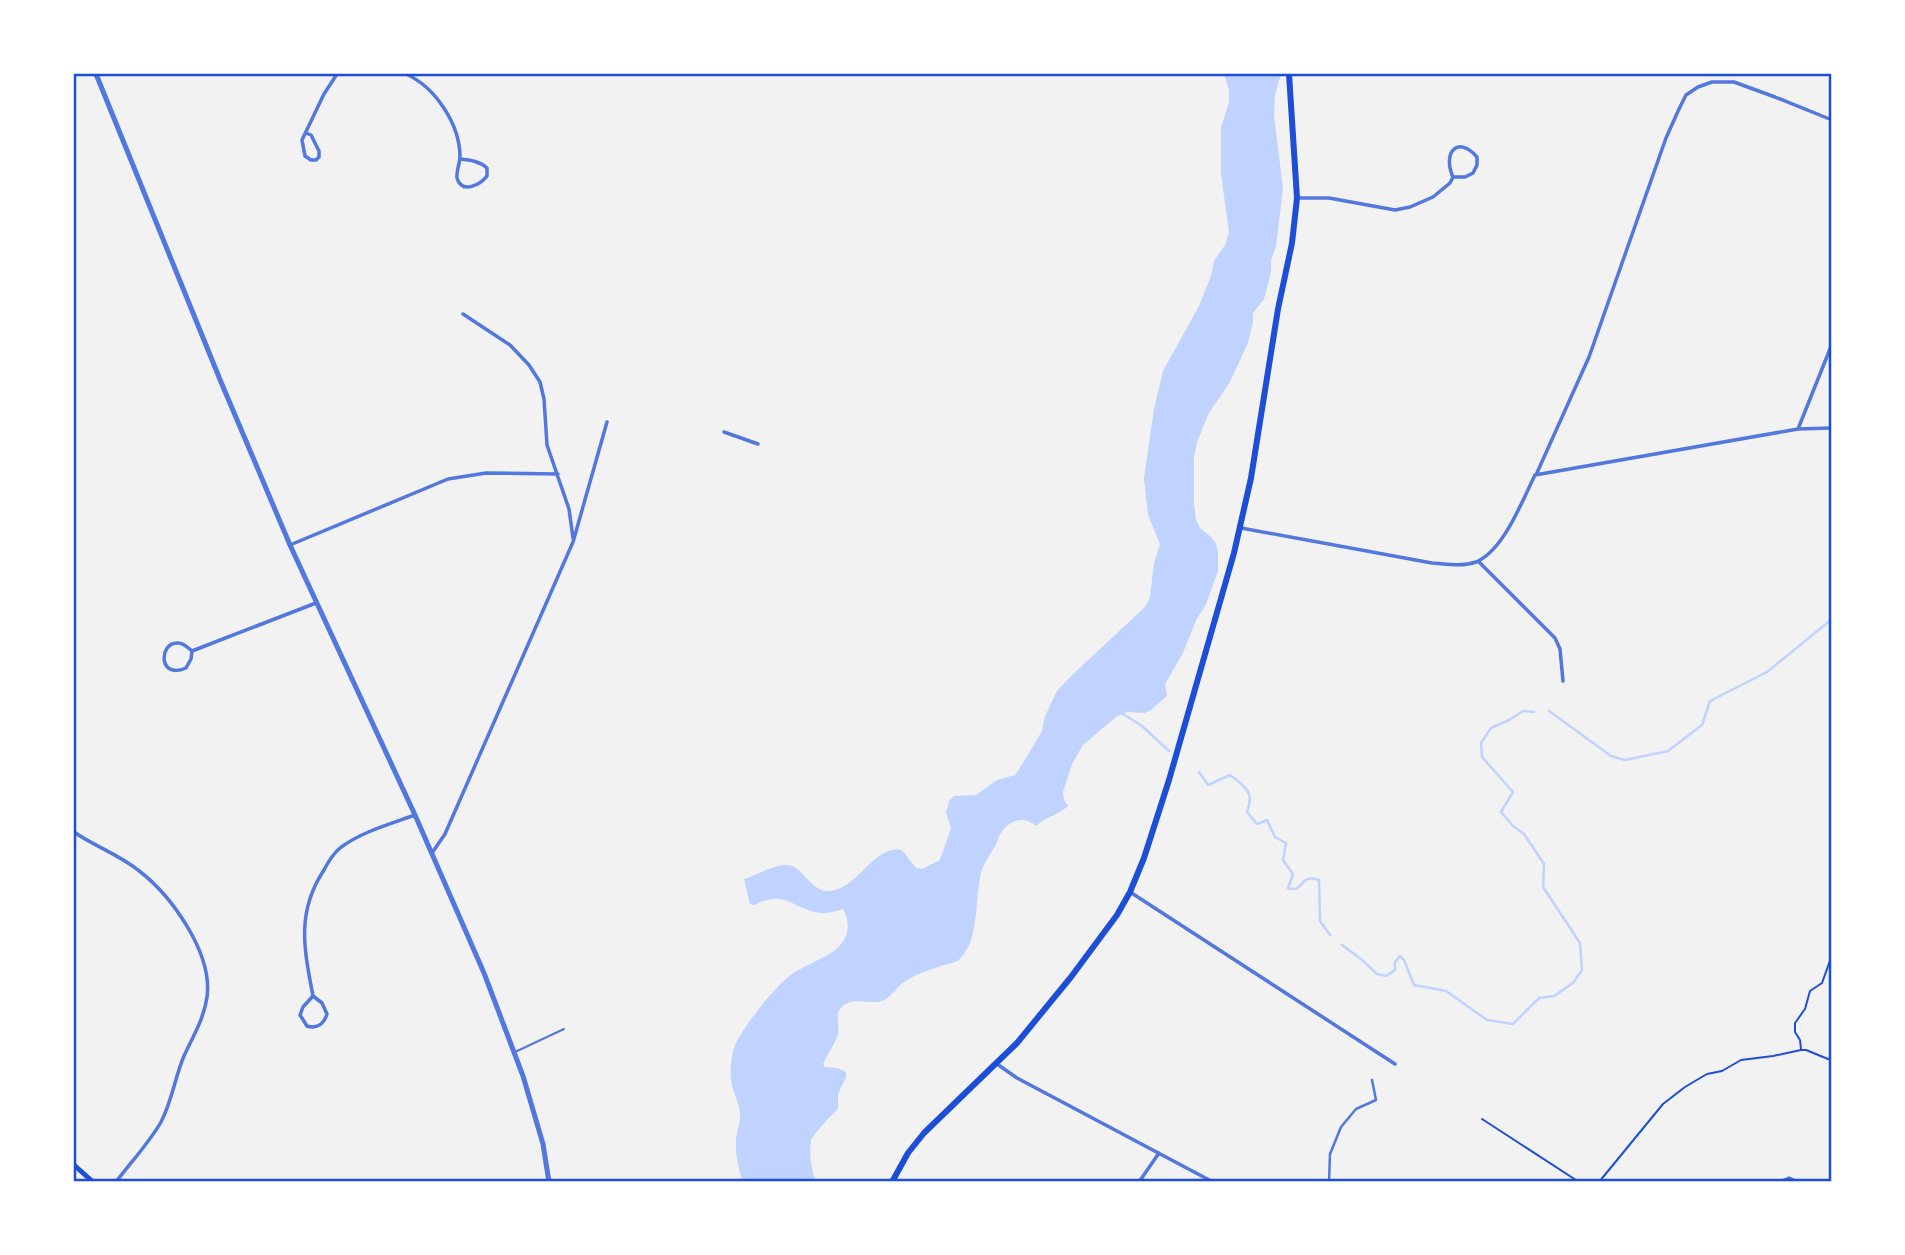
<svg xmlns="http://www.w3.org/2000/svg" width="1905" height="1255" font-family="Poppins,sans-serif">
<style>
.water{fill:#bfd3fe}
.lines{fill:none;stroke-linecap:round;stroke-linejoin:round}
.stream{stroke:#bfd3fe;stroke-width:2.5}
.path{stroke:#1d4ed8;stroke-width:2}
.service{stroke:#5277de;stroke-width:2}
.pedestrian{stroke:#5277de;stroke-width:2.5}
.minor{stroke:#5277de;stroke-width:3.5}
.tertiary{stroke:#5277de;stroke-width:5}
.secondary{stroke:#1d4ed8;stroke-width:5}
.primary{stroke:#1d4ed8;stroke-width:6}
.neatline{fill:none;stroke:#1d4ed8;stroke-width:2.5}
</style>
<rect width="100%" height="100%" fill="#f2f2f2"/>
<path class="water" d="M 1224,74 L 1281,74 L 1275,95 L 1274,116 L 1283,188 L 1276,247 L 1271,260 L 1271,273 L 1264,299 L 1253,313 L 1253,322 L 1248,343 L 1230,382 L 1209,413 L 1197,442 L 1194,457 L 1194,504 L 1196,520 L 1200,528 L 1212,538 L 1216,544 L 1218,552 L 1218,571 L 1206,604 L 1196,620 L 1183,653 L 1165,684 L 1167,696 L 1151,710 L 1145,713 L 1127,712 L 1116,717 L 1083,745 L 1072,764 L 1063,792 L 1064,800 L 1068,806 C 1058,815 1046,817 1036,826 C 1025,816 1012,819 1003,830 C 999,834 998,840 996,844 C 991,854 984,862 981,873 C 976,895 978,921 970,943 C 967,950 963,955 958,961 C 941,966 922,971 907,980 C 897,986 892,997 882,1001 C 870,1005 851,995 840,1009 C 835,1016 840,1026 838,1035 C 834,1045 827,1055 823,1064 L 825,1067 L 837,1068 L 846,1072 L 846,1077 L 838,1094 L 838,1109 C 833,1113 813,1135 811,1140 C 809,1153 811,1170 816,1181 L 743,1181 C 738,1169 735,1153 736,1139 C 737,1130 741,1122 740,1113 C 739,1101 731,1090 731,1077 C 730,1068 732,1053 735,1045 C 743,1027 776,985 792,974 C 805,965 821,960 834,951 C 848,941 852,924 843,909 C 835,911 828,914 820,913 C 791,908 785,889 754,905 L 750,904 L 744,879 C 757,875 771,866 785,865 C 804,863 810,897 835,890 C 861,883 875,845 902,850 L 916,868 L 922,869 L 940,860 L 951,828 L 946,813 L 949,801 L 954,796 L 976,795 L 997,780 L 1015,775 L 1020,768 L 1042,731 L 1045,716 L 1057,691 L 1071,676 L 1145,607 L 1150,597 L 1154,563 L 1160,544 L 1148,515 L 1144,478 L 1154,409 L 1163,371 L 1199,306 L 1211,276 L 1214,261 L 1225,245 L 1229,232 L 1221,174 L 1221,128 L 1229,102 L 1229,90 Z"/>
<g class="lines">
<path class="stream" d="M 1549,711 L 1611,756 L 1625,760 L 1668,751 L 1702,725 L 1710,701 L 1767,672 L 1832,619
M 1120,712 L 1142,726 L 1169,751
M 1199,772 L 1208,785 L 1230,775 C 1245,787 1255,791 1247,812 L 1257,824 L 1267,820 L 1275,837 L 1286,843 L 1283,860 L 1293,874 L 1288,888 C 1305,894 1298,873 1319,880 L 1320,921 L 1330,935
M 1342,945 L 1361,959 L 1377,974 L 1386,976 L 1395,970 L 1395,962 L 1400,956 L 1404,960 L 1414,985 L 1446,991 L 1487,1020 L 1513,1024 L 1539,998 L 1554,996 L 1573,983 L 1582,970 L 1580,943 L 1543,887 L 1544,864 L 1524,834 L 1513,826 L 1501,812 L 1513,792 L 1482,757 L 1481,743 L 1491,728 L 1509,720 L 1523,711 L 1534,712"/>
<path class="path" d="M 1801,1049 L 1800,1040 L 1795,1032 L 1795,1023 L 1805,1009 L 1810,991 L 1822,983 L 1832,955
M 1482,1119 L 1579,1182
M 1599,1182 L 1663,1104 L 1685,1087 L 1707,1074 L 1722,1071 L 1741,1060 L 1773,1056 L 1801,1050 L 1806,1050 L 1828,1059 L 1832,1058"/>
<path class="service" d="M 515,1052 L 564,1029"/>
<path class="pedestrian" d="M 1329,1182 L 1330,1154 L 1341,1127 L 1356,1109 L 1376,1100 L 1372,1080"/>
<path class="minor" d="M 406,74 C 435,87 460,124 460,157 C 460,163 456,171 457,178 C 462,195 481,184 487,176 L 487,168 C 479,161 470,160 460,159
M 306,133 L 311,135 L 319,151 L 319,157 L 316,160 L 311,160 L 305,156 L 302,140 L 324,94 L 337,74
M 1297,198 L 1329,198 L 1395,210 L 1410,207 L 1433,197 L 1450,183 L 1453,177 C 1442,152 1458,135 1477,157 L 1477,165 L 1473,173 L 1465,177 L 1453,177
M 463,314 L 510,345 L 529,365 L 540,382 L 544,399 L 547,445 L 569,509 L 573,538
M 1798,429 L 1832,344
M 724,432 L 758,444
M 1536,475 L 1589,357 L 1666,138 L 1679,109 L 1686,95 L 1698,87 L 1712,82 L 1734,82 L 1775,97 L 1832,120
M 1241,528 L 1432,563 C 1447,564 1462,567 1476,562 C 1504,550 1522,501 1535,475 L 1798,429 L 1832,428
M 290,545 L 448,479 L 486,473 L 558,474
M 1478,561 L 1555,638 L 1560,649 L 1563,681
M 192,651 L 191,659 L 186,668 C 158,680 159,643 177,643 C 183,642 188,648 192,651 L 316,603
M 74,832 C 94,846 118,854 138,870 C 171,895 213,953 207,997 C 204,1019 193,1036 184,1056 C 175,1077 172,1101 161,1122 C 149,1143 131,1162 116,1182
M 432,853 L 445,834 L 573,542 L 607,422
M 1130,892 L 1395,1064
M 313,996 L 322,1003 L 327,1014 C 324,1024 317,1029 307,1026 L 300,1015 L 303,1007 L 313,996 C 304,949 296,912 324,870 C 328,862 333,854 340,848 C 361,832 390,824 415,815
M 997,1064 L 1017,1078 L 1213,1182
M 1139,1182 L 1159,1153
M 1780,1182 L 1789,1178 L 1798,1182"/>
<path class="tertiary" d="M 96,74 L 221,382 L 290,545 L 415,815 L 484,973 L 523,1076 L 543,1144 L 549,1182"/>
<path class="secondary" d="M 74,1165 L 93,1182"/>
<path class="primary" d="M 892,1182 L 908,1153 L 924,1133 L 1017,1043 L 1071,977 L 1117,915 L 1130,892 L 1144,858 L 1169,780 L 1234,553 L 1251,478 L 1278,309 L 1292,243 L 1297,198 L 1289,74"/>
</g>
<rect width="1905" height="1255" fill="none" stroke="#ffffff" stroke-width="150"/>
<rect x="75" y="75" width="1755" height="1105" class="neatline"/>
</svg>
